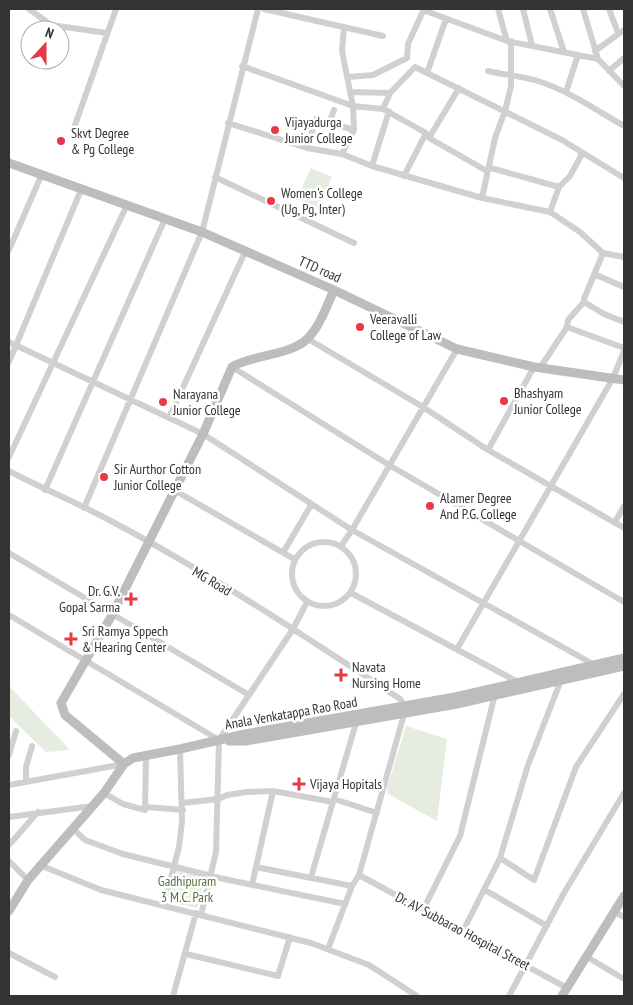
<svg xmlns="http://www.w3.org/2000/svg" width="633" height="1005" font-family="'PT Sans Narrow',sans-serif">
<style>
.green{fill:#e6ecdf}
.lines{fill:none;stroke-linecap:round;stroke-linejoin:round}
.street{stroke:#d0d0d0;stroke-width:6}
.secondary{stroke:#bdbdbd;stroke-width:9}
.poi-dot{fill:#e63946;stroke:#fff;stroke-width:2}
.labels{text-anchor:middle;stroke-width:5;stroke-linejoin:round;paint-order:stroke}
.poi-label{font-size:14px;fill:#333;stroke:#fff;text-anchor:start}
.street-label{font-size:14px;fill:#333;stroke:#fff}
.park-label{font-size:14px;fill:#56703f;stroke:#fff}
</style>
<rect width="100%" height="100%" fill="#fff"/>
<path class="green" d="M 311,168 L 332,177 L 318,209 L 297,198 Z
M 9,686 L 70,750 L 46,752 L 9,716 Z
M 406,726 L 447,739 L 437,821 L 388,794 L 387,788 Z
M 176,870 L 205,877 L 197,908 L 169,902 Z"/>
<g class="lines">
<path class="street" d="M 29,9 L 51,25 L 107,33
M 264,9 L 383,36
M 498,9 L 507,41
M 523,9 L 532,45
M 550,9 L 564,52
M 583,9 L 598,59
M 609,9 L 618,33
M 423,10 L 507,41 L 598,59 L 624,86
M 595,51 L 624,30
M 242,66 L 353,106 L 342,51 L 344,28
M 488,71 C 504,75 522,76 538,81 C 569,91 596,110 624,126
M 609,71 L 624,58
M 427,73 L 446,19
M 348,77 L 373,75 L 407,58 L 408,44 L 424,9
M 350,92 L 390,93
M 566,92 L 578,55
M 383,109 L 390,93 L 415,67 L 562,140 L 624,178
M 228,123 L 307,148 L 342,154 L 372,166 L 482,198 L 550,212 L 580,232 L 603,253 L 624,257
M 329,123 L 334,110
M 74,128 L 116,9
M 426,133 L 429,138 L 487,171 L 491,168 L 559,187
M 429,138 L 459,88
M 307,148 L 316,119 L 354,130
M 342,154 L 354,130 L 353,106 L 383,109 L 426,133 L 404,176
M 372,166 L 389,111
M 215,177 L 354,243
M 482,198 L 495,138 L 505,111 L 511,86 L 511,41
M 550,212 L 559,187 L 570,176 L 582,154
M 9,250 L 41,176
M 603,253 L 584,299 L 584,302 L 604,314 L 624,322
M 594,274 L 624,287
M 567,327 L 624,348
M 308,339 L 423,407 L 488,450 L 624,528
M 9,342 L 203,434 L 352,530 L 593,664 L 594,668
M 9,362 L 81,190
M 232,367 L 389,465 L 624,602
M 540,368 L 567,327 L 568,320 L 584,302
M 169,418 L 245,252
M 488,450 L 534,367
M 9,457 L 126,207
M 9,471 C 43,489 78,503 111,521 C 211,574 306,637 400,699 L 406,707 L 359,875 L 352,886 L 328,949
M 45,490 L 165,219
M 174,490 L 294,559
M 84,508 L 202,232 L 258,9
M 615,522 L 624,506
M292 574a32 32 0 1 1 64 0a32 32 0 1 1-64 0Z
M 341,546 L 352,530 L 457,349
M 284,551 L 311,505
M 9,553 L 249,695
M 351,593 L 518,682
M 9,615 L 219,740
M 457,649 L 613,378 L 624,351
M 9,755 L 16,731
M 26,781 L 26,767 L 32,746
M 9,785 L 124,764
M 104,793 L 123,804 L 145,810 L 146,756
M 334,799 L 377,813
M 182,803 L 218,799 L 227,795 L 247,792 L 273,791 L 333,802
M 146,807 L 183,810
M 9,817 L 93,806
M 72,828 L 85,840 L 123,854 L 224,879 L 345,904
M 9,845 L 38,812
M 500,858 L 534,880 L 576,767 L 624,694
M 9,861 L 28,880
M 42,866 L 101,890 L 311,943 L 369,965 L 417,996
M 256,867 L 352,886
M 359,875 L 567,988
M 311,877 L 356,723
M 252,885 L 273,791
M 485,890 L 547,926
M 164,905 L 179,847 L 182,821 L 180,749
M 423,910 L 460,836 L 495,694
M 614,912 L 624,917
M 201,915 L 216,852 L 219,740 L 293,629 L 307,602
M 463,931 L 500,858 L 528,765 L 561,680
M 9,953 L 55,977
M 186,954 L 278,976 L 290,937
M 587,957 L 624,979
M 173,996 L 196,913
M 509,996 L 564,893 L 624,793"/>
<path class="secondary" d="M 9,163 L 202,232 L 334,290 L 457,349 L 534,367 L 624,380
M 229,741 L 246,741 L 457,704 L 624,666
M 124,764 L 65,715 L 61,703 L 112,615 L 203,434 L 232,367 C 251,355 293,355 308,338 C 320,326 327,305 334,290
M 9,911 L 28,880 L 104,793 L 124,764 L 133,758 L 180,749 L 245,734 L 455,697 L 624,658
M 562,996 L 624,896"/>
</g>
<g class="poi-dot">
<circle cx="275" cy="130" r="5"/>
<circle cx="61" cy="141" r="5"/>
<circle cx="271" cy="201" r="5"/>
<circle cx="360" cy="327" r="5"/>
<circle cx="504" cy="401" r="5"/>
<circle cx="163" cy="402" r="5"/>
<circle cx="104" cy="477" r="5"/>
<circle cx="430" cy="506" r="5"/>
<path d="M128.5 591.5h5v5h5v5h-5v5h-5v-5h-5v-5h5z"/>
<path d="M68.5 631.5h5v5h5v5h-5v5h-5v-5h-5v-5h5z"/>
<path d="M338.5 667.5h5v5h5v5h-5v5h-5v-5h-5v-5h5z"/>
<path d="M296.5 776.5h5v5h5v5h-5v5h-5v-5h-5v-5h5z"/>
</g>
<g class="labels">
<g class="poi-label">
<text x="285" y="127">Vijayadurga<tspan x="285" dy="16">Junior College</tspan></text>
<text x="71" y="138">Skvt Degree<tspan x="71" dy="16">&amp; Pg College</tspan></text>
<text x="281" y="198">Women's College<tspan x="281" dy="16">(Ug, Pg, Inter)</tspan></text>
<text x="370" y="324">Veeravalli<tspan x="370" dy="16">College of Law</tspan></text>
<text x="514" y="398">Bhashyam<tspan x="514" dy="16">Junior College</tspan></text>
<text x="173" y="399">Narayana<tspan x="173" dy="16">Junior College</tspan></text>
<text x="114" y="474">Sir Aurthor Cotton<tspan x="114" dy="16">Junior College</tspan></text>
<text x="440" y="503">Alamer Degree<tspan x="440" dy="16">And P.G. College</tspan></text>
<text x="120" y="596" text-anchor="end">Dr. G.V.<tspan x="120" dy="16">Gopal Sarma</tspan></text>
<text x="82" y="636">Sri Ramya Sppech<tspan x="82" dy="16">&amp; Hearing Center</tspan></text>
<text x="352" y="672">Navata<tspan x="352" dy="16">Nursing Home</tspan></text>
<text x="310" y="789">Vijaya Hopitals</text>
</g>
<g class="street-label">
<text transform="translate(320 269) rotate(24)" y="5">TTD road</text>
<text transform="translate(212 581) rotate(31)" y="5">MG Road</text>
<text transform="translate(291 713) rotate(-10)" y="5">Anala Venkatappa Rao Road</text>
<text transform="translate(463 931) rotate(28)" y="5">Dr. AV Subbarao Hospital Street</text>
</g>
<g class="park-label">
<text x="187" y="886">Gadhipuram<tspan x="187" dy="16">3 M.C. Park</tspan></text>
</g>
</g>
<rect width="633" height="1005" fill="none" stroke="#333333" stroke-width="20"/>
<g transform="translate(45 45) rotate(21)"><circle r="24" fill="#ffffff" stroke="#adadad"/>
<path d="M0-4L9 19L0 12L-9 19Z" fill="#e63946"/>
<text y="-8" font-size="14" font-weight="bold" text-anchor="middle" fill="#333333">N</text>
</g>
</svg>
